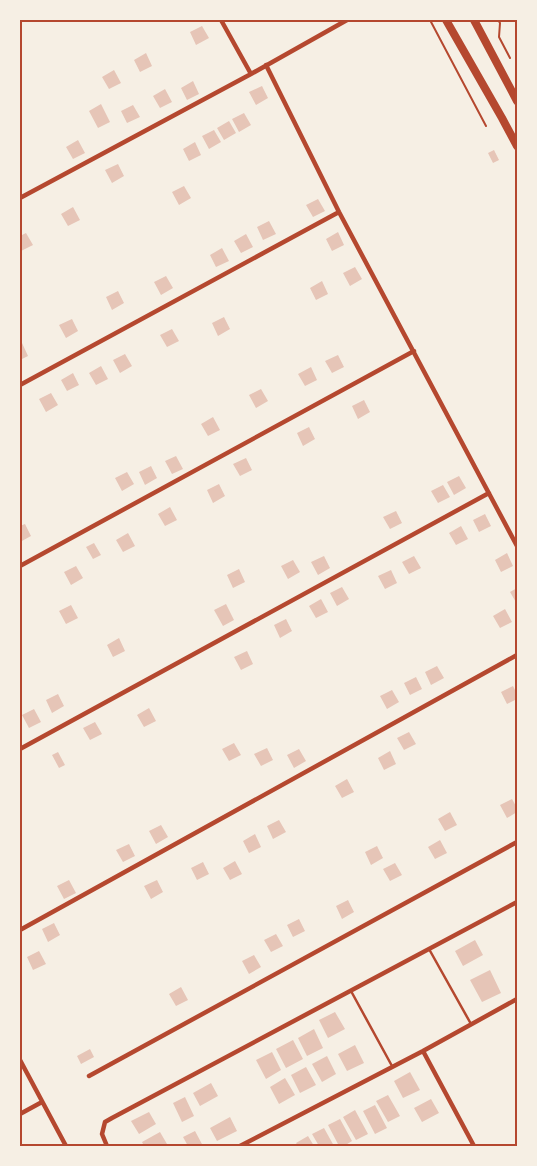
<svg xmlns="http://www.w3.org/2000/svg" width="537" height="1166" font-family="Roboto,sans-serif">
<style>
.building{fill:#e6c5b7}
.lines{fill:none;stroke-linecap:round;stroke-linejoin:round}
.path{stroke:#b5482f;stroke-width:2}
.service{stroke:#b5482f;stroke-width:2.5}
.minor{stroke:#b5482f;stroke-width:4.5}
.primary{stroke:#b5482f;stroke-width:8}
.neatline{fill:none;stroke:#b5482f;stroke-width:2}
</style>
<rect width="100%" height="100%" fill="#f6efe4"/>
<path class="building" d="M 202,26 L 209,38 L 196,45 L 190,32 Z
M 146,53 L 152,66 L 140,72 L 134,60 Z
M 114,70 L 121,83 L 109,89 L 102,77 Z
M 193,81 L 199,94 L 187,100 L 181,88 Z
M 262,86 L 268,98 L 256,105 L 249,92 Z
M 165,89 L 172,102 L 160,108 L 153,96 Z
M 101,104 L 110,122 L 98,128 L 89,111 Z
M 133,105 L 140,117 L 127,123 L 121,111 Z
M 244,113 L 251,125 L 239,132 L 232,119 Z
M 229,121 L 236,133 L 224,140 L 217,128 Z
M 214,130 L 221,142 L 209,149 L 202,136 Z
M 78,140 L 85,153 L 73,159 L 66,147 Z
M 195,142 L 201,155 L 189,161 L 183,149 Z
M 494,150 L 499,160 L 493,163 L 488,153 Z
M 118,164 L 124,176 L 112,183 L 105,170 Z
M 184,186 L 191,198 L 179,205 L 172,192 Z
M 318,199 L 325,211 L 313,217 L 306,205 Z
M 73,207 L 80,220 L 68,226 L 61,214 Z
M 269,221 L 276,234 L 263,240 L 257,227 Z
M 338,232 L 344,245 L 332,251 L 326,239 Z
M 26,233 L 33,245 L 21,251 L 20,236 Z
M 246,234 L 253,247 L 241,253 L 234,241 Z
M 222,248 L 229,261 L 216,267 L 210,255 Z
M 355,267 L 362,279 L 350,286 L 343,273 Z
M 166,276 L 173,288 L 161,295 L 154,282 Z
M 322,281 L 328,294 L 316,300 L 310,288 Z
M 118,291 L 124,303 L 112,310 L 106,297 Z
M 224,317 L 230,329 L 218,336 L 212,323 Z
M 72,319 L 78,331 L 66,338 L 59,325 Z
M 172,329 L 179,341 L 167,347 L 160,335 Z
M 22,343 L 28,356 L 20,360 L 20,344 Z
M 125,354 L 132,366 L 120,373 L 113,360 Z
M 338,355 L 344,367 L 332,373 L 325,361 Z
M 101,366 L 108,379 L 96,385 L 89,373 Z
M 311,367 L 317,380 L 305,386 L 298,374 Z
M 73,373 L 79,385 L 67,391 L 61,380 Z
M 261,389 L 268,401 L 256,408 L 249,395 Z
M 51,393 L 58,405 L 46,412 L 39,399 Z
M 364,400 L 370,412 L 358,419 L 352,406 Z
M 213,417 L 220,430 L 208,436 L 201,424 Z
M 309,427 L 315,439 L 303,446 L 297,433 Z
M 176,456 L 183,469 L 172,474 L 165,461 Z
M 246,458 L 252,470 L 240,476 L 233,464 Z
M 151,466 L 157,478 L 145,485 L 139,472 Z
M 127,472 L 134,484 L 122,491 L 115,478 Z
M 459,476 L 466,488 L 454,495 L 447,482 Z
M 219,484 L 225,496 L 213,503 L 207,490 Z
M 443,485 L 450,497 L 438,503 L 431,491 Z
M 170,507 L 177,520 L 165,526 L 158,514 Z
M 396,511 L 402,523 L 390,529 L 383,517 Z
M 485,514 L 491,526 L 479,532 L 473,520 Z
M 25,524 L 31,536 L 20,542 L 20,526 Z
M 461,526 L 468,539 L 456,545 L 449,533 Z
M 128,533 L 135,546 L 123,552 L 116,540 Z
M 94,543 L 101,555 L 93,559 L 86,547 Z
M 507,553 L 513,566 L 501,572 L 495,560 Z
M 324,556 L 330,568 L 318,575 L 311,562 Z
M 414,556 L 421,568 L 409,574 L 402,562 Z
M 293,560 L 300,572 L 288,579 L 281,566 Z
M 76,566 L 83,578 L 71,585 L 64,572 Z
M 239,569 L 245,582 L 233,588 L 227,575 Z
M 391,570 L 397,583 L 385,589 L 378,576 Z
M 342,587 L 349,599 L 337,606 L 330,593 Z
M 517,588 L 517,604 L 510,592 Z
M 321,599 L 328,612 L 316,618 L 309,606 Z
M 226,604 L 234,620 L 223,626 L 214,610 Z
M 71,605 L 78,618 L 66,624 L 59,611 Z
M 505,609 L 512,622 L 500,628 L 493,616 Z
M 286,619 L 292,631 L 280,638 L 274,625 Z
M 119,638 L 125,651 L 113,657 L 107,645 Z
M 247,651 L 253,664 L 241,670 L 234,657 Z
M 437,666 L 444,678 L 431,685 L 425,672 Z
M 416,677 L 422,689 L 410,695 L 404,683 Z
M 513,686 L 517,694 L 517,699 L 507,704 L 501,692 Z
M 392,690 L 399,702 L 387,709 L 380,696 Z
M 58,694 L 64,706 L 52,713 L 46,700 Z
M 149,708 L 156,721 L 144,727 L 137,715 Z
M 34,709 L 41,722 L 29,728 L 22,715 Z
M 95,722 L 102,734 L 90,740 L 83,728 Z
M 409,732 L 416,744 L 404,750 L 397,738 Z
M 234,743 L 241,755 L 229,761 L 222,749 Z
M 267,748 L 273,760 L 261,766 L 254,754 Z
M 299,749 L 306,761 L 294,768 L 287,755 Z
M 390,751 L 396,764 L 384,770 L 378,758 Z
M 58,752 L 65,765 L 59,768 L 52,755 Z
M 347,779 L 354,792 L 342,798 L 335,786 Z
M 512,799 L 517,808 L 517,812 L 507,818 L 500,805 Z
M 450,812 L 457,825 L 445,831 L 438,819 Z
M 279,820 L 286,832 L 273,839 L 267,826 Z
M 161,825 L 168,837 L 156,844 L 149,831 Z
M 255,834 L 261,847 L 249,853 L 243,841 Z
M 440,840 L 447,853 L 435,859 L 428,847 Z
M 129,844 L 135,856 L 123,862 L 116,850 Z
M 377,846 L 383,858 L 371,865 L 365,852 Z
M 235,861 L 242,874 L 230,880 L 223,868 Z
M 203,862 L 209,874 L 197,880 L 191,868 Z
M 395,863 L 402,875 L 390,881 L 383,869 Z
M 69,880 L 76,893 L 64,899 L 57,886 Z
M 157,880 L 163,892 L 151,899 L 144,886 Z
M 348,900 L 354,912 L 342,919 L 336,906 Z
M 299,919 L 305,931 L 293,937 L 287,925 Z
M 54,923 L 60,935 L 48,942 L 42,929 Z
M 276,934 L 283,946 L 271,952 L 264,940 Z
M 475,940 L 483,955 L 463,966 L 455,951 Z
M 39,951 L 46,964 L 33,970 L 27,957 Z
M 254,955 L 261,967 L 249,974 L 242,961 Z
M 490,970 L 501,993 L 482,1002 L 470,980 Z
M 181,987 L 188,1000 L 176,1006 L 169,994 Z
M 335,1012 L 345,1029 L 328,1038 L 319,1020 Z
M 314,1029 L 323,1048 L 307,1056 L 298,1038 Z
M 293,1040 L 303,1059 L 286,1068 L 276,1049 Z
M 355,1045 L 364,1063 L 347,1071 L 338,1054 Z
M 90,1049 L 94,1057 L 81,1064 L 77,1056 Z
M 272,1052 L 281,1070 L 266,1079 L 256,1060 Z
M 327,1056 L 336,1074 L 322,1082 L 312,1064 Z
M 306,1067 L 316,1085 L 300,1093 L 291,1075 Z
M 410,1072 L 420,1090 L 403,1098 L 394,1081 Z
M 285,1078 L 295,1095 L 279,1104 L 270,1087 Z
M 211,1083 L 218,1096 L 200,1106 L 193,1093 Z
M 388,1095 L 400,1116 L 388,1122 L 376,1101 Z
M 185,1097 L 194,1116 L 182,1122 L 173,1103 Z
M 431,1099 L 439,1113 L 422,1122 L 414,1108 Z
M 375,1105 L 387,1128 L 375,1134 L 363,1111 Z
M 355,1110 L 368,1134 L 356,1140 L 343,1117 Z
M 149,1112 L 156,1124 L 139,1134 L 131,1121 Z
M 230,1117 L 237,1131 L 217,1141 L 210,1128 Z
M 340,1119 L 352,1141 L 344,1146 L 339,1146 L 328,1125 Z
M 324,1128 L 334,1146 L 319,1146 L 312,1134 Z
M 195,1131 L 203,1146 L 188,1146 L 183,1137 Z
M 160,1132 L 167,1144 L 163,1146 L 144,1146 L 142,1142 Z
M 308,1136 L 314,1146 L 298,1146 L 296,1143 Z"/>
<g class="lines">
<path class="path" d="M 430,20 L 486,126
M 498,20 L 500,23 L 499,37 L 510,58"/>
<path class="service" d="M 429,949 L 471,1024
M 351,991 L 392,1066"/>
<path class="minor" d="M 221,20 L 251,74
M 266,65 L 339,212 L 517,546
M 20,198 L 251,74 L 347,20
M 20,385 L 339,212
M 20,566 L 414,351
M 20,749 L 489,493
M 20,930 L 517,655
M 423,1051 L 474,1146
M 20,1060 L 66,1146
M 89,1076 L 517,842
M 20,1114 L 42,1102
M 107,1146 L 102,1134 L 105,1122 L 112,1118 L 517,902
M 240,1146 L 423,1051 L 517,999"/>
<path class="primary" d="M 446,20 L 502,118 L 517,146
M 474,20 L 517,101"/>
</g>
<rect width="537" height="1166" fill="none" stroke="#f6efe4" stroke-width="42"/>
<rect x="21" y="21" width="495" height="1124" class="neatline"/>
</svg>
